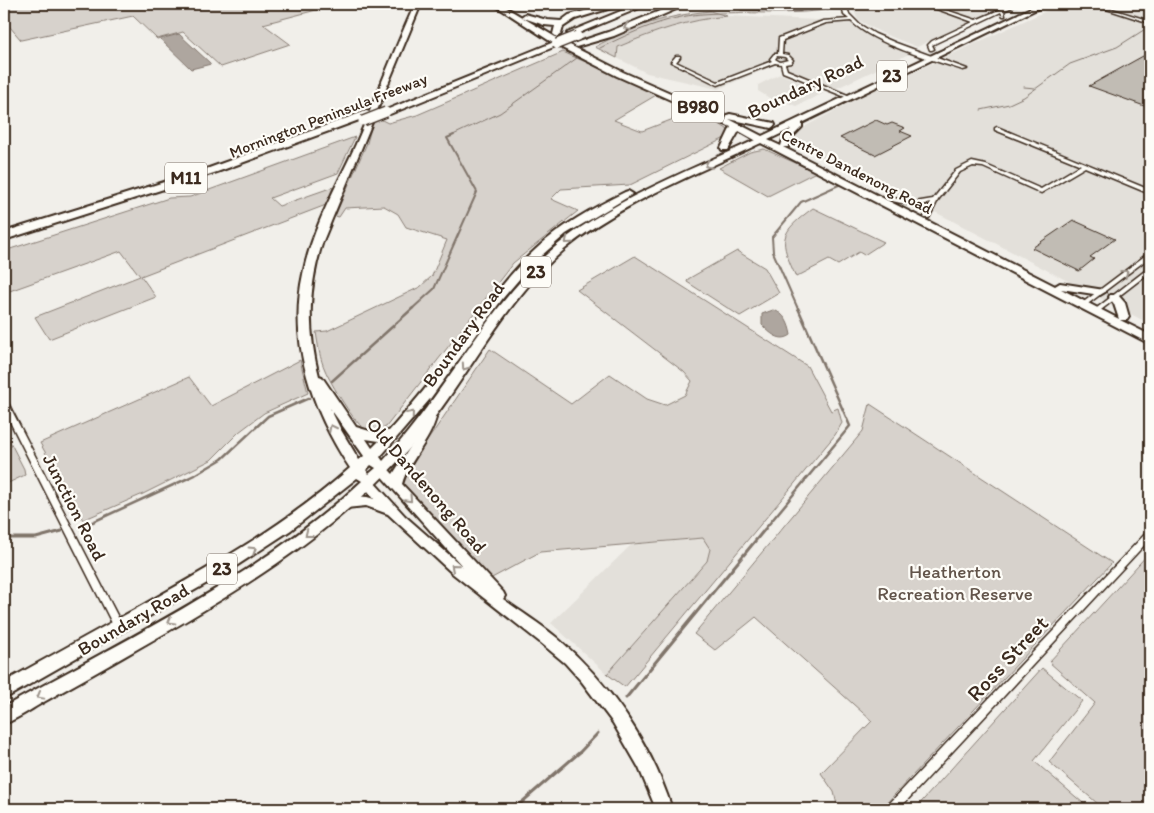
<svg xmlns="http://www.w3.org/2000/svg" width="1154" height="813" font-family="Itim,sans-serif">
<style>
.built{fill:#e3e0da}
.green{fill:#d7d2cc;stroke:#897e75}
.water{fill:#aea69f;stroke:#80746b}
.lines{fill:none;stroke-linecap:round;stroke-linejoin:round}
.stream-far3{stroke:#80746b;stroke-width:1}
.stream-far2{stroke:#80746b;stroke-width:2}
.stream-far1{stroke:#80746b;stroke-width:2.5}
.stream{stroke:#80746b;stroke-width:3}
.building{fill:#c1bcb4;stroke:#3b2a1e}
.minor-casing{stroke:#3b2a1e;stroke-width:3}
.secondary-casing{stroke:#3b2a1e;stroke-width:4}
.primary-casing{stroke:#3b2a1e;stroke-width:4}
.motorway-casing{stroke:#3b2a1e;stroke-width:4}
.minor{fill:#fdfcf7;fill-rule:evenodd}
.secondary{fill:#fdfcf7;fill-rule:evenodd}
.primary{fill:#fdfcf7;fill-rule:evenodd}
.motorway{fill:#fdfcf7;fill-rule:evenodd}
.motorway-bridge-casing{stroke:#3b2a1e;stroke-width:12;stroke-linecap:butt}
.motorway-bridge{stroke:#fdfcf7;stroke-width:9}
.oneway{stroke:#9c938a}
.labels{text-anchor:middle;stroke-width:4.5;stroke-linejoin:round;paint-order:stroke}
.far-street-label{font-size:16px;fill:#3b2a1e;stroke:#fdfcf7}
.shield{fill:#fdfcf7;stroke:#75695f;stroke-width:1}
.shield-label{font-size:18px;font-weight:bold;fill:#3b2a1e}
.street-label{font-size:19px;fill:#3b2a1e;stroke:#fdfcf7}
.park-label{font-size:19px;fill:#62544a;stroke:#fdfcf7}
.near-street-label{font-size:22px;fill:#3b2a1e;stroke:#fdfcf7}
</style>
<rect width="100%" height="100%" fill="#f1efea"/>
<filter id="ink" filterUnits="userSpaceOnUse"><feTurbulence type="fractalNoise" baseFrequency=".02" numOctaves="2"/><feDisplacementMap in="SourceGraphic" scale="10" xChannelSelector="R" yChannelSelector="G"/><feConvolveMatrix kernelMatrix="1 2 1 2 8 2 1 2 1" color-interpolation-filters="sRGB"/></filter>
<g filter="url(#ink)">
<path class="built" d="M 743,4 L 828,4 L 805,11 L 732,10 Z
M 877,4 L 1006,4 L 917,47 L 882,33 L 858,20 L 854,11 Z
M 1061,4 L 1150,4 L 1150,324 L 945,217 L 808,151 L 799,145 L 794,138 L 806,126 L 870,92 Z
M 727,16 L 817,20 L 844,18 L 872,37 L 913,52 L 835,89 L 777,64 L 718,89 L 647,73 L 617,58 L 618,47 L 663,28 L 695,19 Z
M 780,74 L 781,74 L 824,93 L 796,106 L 783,101 L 776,102 L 758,91 L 758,85 Z
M 703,538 L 710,549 L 707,561 L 607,674 L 551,623 L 631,545 Z"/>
<path class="green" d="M 4,4 L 339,4 L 263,24 L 290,44 L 221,67 L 183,32 L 157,39 L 133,16 L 21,40 L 4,20 Z
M 710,11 L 727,16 C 688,20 655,31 618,47 L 617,58 L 595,47 C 631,26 670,15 710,11 Z
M 563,52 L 658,94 L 614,120 L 642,131 L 697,110 L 727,129 L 729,133 L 723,139 L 630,185 L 561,189 L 551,199 L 578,211 L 513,263 L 386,427 C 380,430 374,432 367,430 C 356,427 330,382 325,370 C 320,359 318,345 316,332 L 327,331 L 420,287 L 432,276 L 447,240 L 406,227 L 398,214 L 384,206 L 345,208 L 339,217 L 335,216 L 367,143 L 373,121 L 380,119 L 388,123 L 417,115 Z
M 355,137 L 338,173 L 270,198 L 279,206 L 333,187 L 326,205 L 141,276 L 156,297 L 49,339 L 35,317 L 140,276 L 121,251 L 4,293 L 4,251 L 169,198 L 190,197 Z
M 764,149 L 816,172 L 768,196 L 719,168 L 750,152 Z
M 813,208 L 884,242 L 864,255 L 859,252 L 838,265 L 829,260 L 796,277 C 779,239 778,234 813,208 Z
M 737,251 L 765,268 L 779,293 L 740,316 L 687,282 L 688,279 Z
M 635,256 L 807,366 L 831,411 L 838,408 L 842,423 L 835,435 L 625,687 L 607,674 L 707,561 L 710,549 L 703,538 L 540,552 L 490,579 L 404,486 L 404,475 L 490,349 L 571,404 L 610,374 L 647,399 L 665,405 L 685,395 L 692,381 L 684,372 L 577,290 Z
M 300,360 L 308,393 L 264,413 L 239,432 L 211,460 L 143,494 L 83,520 L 40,443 L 189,377 L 211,406 Z
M 870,404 L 1112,563 L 881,809 L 838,809 L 834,792 L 821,773 L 872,721 L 756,617 L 715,650 L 694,634 L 863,431 Z
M 4,430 L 24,469 L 25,475 L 4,485 Z
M 1150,552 L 1150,809 L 1104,809 L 1049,762 L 1095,703 L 1049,662 Z
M 1042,668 L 1082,701 L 1034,761 L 1090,809 L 915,809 Z"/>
<path class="water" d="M 179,34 L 211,64 L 191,69 L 160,39 Z
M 773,310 C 785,313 789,324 791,335 C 780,343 770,333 762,325 L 762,314 Z"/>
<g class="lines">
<path class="stream-far3" d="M 600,48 C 632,32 666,17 702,14 C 747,10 791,17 836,8
M 1024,87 L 1035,88
M 981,110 L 1009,104 L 1024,97 L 1070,64 L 1117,47 L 1150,26
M 451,136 L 500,113 L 577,58"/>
<path class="stream-far2" d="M 412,309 L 434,289 L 477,192 L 447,138 L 454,135
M 798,309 L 773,252 L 772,237 L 801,202 L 841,184"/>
<path class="stream-far1" d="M 332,381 L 413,308
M 84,526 L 195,475 L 222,459 L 268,416 L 309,398
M 764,530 L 850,426 L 798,308"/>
<path class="stream" d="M 4,538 L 36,538 L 62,531
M 626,698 L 765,529
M 514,809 L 580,752 L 598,733"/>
</g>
<path class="building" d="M 1143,56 L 1150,59 L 1150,105 L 1147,107 L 1089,86 Z
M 876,120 L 887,125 L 892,123 L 905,128 L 900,131 L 912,136 L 875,155 L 840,138 Z
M 1073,220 L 1115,239 L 1090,257 L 1094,259 L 1079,271 L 1032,248 Z"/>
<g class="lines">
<defs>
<path id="minor" d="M 818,4 L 824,4 L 800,10 L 741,9 L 739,8 L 741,7 L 800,8 Z
M 842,4 L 846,4 L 849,14 L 859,24 L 875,34 L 896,43 L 967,69 L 963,70 C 931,59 875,45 851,21 L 826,23 L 783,40 L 782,54 L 788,55 L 793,60 L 791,63 L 785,64 L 787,70 L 850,96 L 850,97 L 848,98 L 783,72 L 781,64 L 775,63 L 718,85 L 671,62 L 676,56 L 680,56 L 680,57 L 676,62 L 718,82 L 772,61 L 770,59 L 774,54 L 778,54 L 779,38 L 823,21 L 849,19 L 844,15 ZM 777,56 L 785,57 L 788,60 L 780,62 L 775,59 Z
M 923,4 L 928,4 L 976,20 L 1013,4 L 1018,4 L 1004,11 L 1005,16 L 1003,16 L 1001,12 L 936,43 L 932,45 L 934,49 L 932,50 L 930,50 L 928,45 L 932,41 L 973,22 Z
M 1091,4 L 1096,4 L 1150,21 L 1150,23 Z
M 997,127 L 1150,190 L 1150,194 L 1085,167 L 1041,193 L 983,167 L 973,166 L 960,172 L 938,200 L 929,218 L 925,218 L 924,217 L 931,203 L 915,206 L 892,201 L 892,199 L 894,198 L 915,202 L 933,199 L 956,170 L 972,162 L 986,165 L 1041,189 L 1081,165 L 995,130 L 995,128 Z
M 1150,252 L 1150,257 L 1085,306 L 1081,306 L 1080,305 L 1081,304 Z
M 1150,267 L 1150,272 L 1097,313 L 1093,313 L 1092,312 L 1093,311 Z
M 4,400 L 8,403 L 121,623 L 123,626 L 121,629 L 118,630 L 115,629 L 4,410 Z
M 1150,531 L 1150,539 L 899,809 L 887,809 L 888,805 L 1147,532 Z"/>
<path id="secondary" d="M 430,414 L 436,418 C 429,443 409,460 402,484 L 503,592 L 505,596 L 503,599 C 521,612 539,623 556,637 C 609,682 651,743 672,809 L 656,809 L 639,768 L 613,723 L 582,682 L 565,663 L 541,643 L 452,573 L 388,514 L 366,506 L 346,508 L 342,506 L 340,503 L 342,500 C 352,496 364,495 374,499 L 362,483 L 364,480 L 372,480 L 405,516 L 463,567 L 376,470 L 378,467 C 385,464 388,469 393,474 L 418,435 L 426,415 Z"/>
<path id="primary" d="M 415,4 L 421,4 L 323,241 C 308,287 307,329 319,376 L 322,377 L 356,427 L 373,432 L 389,431 C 412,405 434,379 454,351 C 480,316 503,279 535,250 C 561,225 593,208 625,192 L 628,191 L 633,194 L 566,234 L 532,264 L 503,298 L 430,399 L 380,457 L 383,461 C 443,397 483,313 547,254 C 603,203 686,172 755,140 L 739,131 L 728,150 L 722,150 L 721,148 L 731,127 L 617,76 L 556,45 L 493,4 L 500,4 L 562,41 L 623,72 L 727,118 L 727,115 L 730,114 L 774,123 L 775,125 L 771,128 L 729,119 L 762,136 L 1039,4 L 1047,4 L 802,123 L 802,127 L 792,137 L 788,147 L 783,147 L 1055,286 L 1060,283 L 1104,290 L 1105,292 L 1100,295 L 1061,289 L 1119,319 L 1114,304 L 1109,297 L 1110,295 L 1118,295 L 1125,303 L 1129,317 L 1127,320 L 1120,320 L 1150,335 L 1150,344 L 761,143 C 697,174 620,203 565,249 C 500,304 465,386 409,449 C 326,544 214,605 106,667 C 85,679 63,691 42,703 C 30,710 17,719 4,724 L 4,707 C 124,640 261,575 362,481 L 357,478 L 291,530 L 230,570 L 4,699 L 4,682 C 47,658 90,634 134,610 C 209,568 285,526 350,468 C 312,411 288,342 303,274 C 312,228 337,186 356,144 C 376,98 394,50 415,4 ZM 791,129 L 784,136 L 781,146 L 768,140 ZM 330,408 L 364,456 L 359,460 L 341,430 ZM 366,439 L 379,441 L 372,448 ZM 371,465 L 376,468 L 369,474 L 366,470 Z"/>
<path id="motorway" d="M 612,4 L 624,4 L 575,19 L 563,27 L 561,34 L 557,37 L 553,34 L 555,26 L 544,25 L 521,17 L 525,14 L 547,20 L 561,21 L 569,15 Z
M 638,4 L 649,4 L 574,35 L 567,33 Z
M 677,4 L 688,4 L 614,36 L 576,47 L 572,44 L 608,32 Z
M 554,42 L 561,44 L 390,114 L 381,112 Z
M 366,111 L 370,112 L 370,116 L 217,172 L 4,240 L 4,232 L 209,168 Z"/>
</defs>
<use href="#minor" class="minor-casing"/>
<use href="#secondary" class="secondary-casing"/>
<use href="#primary" class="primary-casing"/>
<use href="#motorway" class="motorway-casing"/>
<use href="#minor" class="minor"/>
<use href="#secondary" class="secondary"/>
<use href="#primary" class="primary"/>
<use href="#motorway" class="motorway"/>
<defs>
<path id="motorway-bridge" d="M 557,44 L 577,36
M 363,121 L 386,112"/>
</defs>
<use href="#motorway-bridge" class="motorway-bridge-casing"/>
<use href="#motorway-bridge" class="motorway-bridge"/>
</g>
<defs><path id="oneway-chevron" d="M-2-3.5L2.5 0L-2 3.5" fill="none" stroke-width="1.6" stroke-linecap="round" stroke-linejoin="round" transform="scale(1.25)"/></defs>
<g class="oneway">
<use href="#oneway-chevron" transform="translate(627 27) rotate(158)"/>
<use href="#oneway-chevron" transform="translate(708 165) rotate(154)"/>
<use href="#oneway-chevron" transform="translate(568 241) rotate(141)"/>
<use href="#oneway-chevron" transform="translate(1125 273) rotate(-37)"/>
<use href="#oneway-chevron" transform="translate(465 367) rotate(125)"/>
<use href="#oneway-chevron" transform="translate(411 414) rotate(-50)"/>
<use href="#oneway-chevron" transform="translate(332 428) rotate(-117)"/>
<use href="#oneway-chevron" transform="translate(409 499) rotate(47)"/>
<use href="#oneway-chevron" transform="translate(308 534) rotate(142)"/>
<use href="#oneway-chevron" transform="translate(253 550) rotate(-32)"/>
<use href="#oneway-chevron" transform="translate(454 567) rotate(-139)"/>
<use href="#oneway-chevron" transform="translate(171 621) rotate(150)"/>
<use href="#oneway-chevron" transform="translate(40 696) rotate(151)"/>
</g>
</g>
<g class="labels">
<g class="far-street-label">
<text transform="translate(328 115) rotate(-21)" y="6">Mornington Peninsula Freeway</text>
<text transform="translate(857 171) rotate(27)" y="6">Centre Dandenong Road</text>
</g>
<g class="shield">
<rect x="877" y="60.5" width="30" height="31" rx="4"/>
<rect x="672" y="91.5" width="52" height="31" rx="4"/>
<rect x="165" y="162.5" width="42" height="31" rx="4"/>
<rect x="521" y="256.5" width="30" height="31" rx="4"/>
<rect x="207" y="553.5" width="30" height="31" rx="4"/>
</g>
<g class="shield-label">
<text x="892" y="82">23</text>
<text x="698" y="113">B980</text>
<text x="186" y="184">M11</text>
<text x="536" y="278">23</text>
<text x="222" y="575">23</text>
</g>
<g class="street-label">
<text transform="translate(805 86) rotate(-25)" y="7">Boundary Road</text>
<text transform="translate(463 334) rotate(-54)" y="7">Boundary Road</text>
<text transform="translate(427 485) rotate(49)" y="7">Old Dandenong Road</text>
<text transform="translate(75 507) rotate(63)" y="7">Junction Road</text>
<text transform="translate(133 619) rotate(-30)" y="7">Boundary Road</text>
</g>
<g class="park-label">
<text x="955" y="578">Heatherton<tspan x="955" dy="22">Recreation Reserve</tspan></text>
</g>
<g class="near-street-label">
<text transform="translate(1007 658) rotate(-47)" y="8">Ross Street</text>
</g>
</g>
<rect width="1154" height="813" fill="none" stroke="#fdfcf7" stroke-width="20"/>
<rect x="10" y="10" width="1134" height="793" fill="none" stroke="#3b2a1e" stroke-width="2" filter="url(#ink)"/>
</svg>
